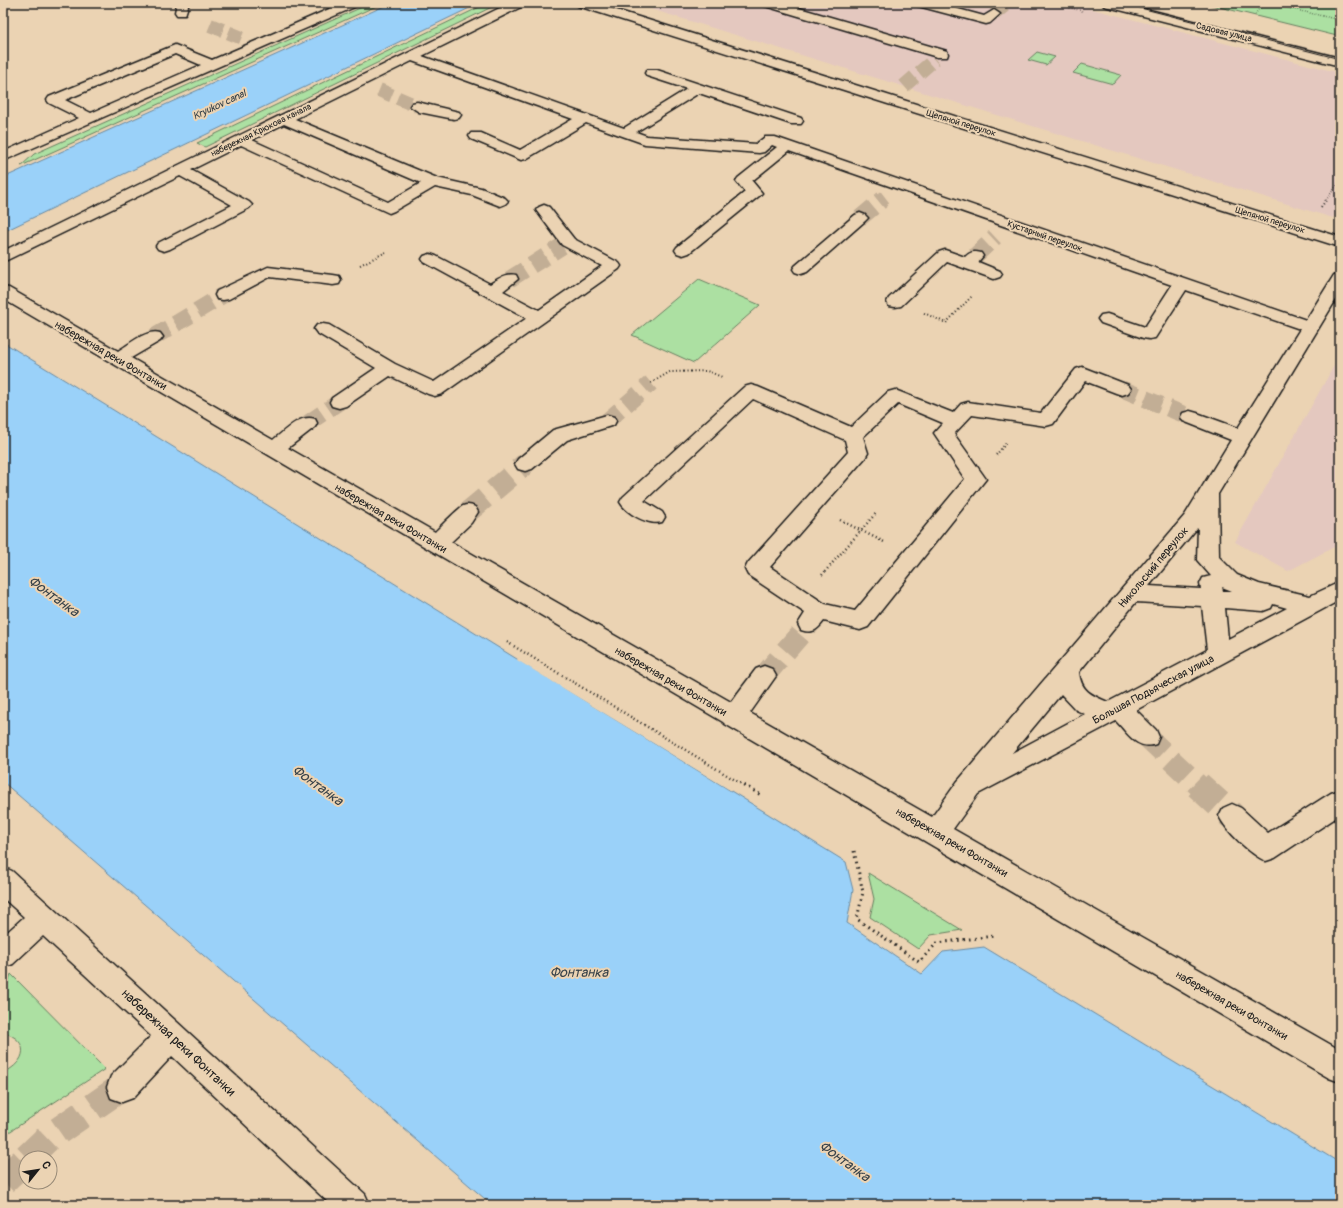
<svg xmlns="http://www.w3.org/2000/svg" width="1343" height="1208" font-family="Pangolin,sans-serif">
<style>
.built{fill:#e4c8bf}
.green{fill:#ace0a2;stroke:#647e5f}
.water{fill:#9ad1f9;stroke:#6889a1}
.pier{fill:#ebd3b3}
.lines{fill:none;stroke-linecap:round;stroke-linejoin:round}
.minor-tunnel-far3{stroke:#c2ae95;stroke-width:14;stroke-dasharray:14 6;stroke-linecap:butt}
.minor-tunnel-far2{stroke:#c2ae95;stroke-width:17;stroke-dasharray:17 8;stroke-linecap:butt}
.minor-tunnel-far1{stroke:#c2ae95;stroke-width:22;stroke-dasharray:22 11;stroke-linecap:butt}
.minor-tunnel{stroke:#c2ae95;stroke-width:28;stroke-dasharray:28 14;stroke-linecap:butt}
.minor-casing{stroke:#1c1c1c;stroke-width:3}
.path-far3{stroke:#1c1c1c;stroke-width:1.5;stroke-dasharray:0.5 2;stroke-linecap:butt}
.path-far2{stroke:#1c1c1c;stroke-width:2;stroke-dasharray:1 2.5;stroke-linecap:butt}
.path-far1{stroke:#1c1c1c;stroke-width:2.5;stroke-dasharray:1 3;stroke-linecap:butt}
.path{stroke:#1c1c1c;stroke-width:3;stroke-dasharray:1.5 4;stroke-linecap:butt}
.minor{fill:#ebd3b3;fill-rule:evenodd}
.tram{stroke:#1c1c1c;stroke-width:1}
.labels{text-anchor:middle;stroke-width:4;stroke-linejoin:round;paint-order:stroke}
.far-street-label{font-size:9px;fill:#1c1c1c;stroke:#ebd3b3}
.far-water-label{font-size:10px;font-style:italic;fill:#354048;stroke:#ebd3b3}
.street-label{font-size:11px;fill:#1c1c1c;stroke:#ebd3b3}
.near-street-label{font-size:13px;fill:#1c1c1c;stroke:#ebd3b3}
.near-water-label{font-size:14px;font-style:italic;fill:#354048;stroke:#ebd3b3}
</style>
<rect width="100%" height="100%" fill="#ebd3b3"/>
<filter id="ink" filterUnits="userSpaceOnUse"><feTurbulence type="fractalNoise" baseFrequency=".025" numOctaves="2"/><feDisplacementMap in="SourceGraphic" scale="8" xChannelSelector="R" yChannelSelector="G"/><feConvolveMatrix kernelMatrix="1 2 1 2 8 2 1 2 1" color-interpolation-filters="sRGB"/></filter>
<g filter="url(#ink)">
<path class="built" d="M 631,3 L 1069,3 L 1340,73 L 1340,207 L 1333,218 Z
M 1340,355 L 1340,544 L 1288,571 L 1235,542 Z"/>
<path class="green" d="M 371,3 L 383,3 L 21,166 L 34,154 Z
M 488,3 L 500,3 L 205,147 L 197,143 Z
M 1203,3 L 1340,3 L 1340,32 L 1337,36 Z
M 1037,52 L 1055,57 L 1046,65 L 1028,60 Z
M 1082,64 L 1121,75 L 1113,84 L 1073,73 Z
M 699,279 L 760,305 L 694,363 L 632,335 Z
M 868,873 L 962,930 L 931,935 L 918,949 L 870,917 L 874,899 Z
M 11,974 L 105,1069 L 3,1136 L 3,1073 C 27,1062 31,1041 3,1032 L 3,997 Z"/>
<path class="water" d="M 391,3 L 480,3 L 3,232 L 3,178 Z
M 3,342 L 846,862 L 853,890 L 847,923 L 922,974 L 943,952 L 984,947 L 1340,1163 L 1340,1205 L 492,1205 L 3,782 Z"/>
<path class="pier" d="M 518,658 L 731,788 L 730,790 L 517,660 Z"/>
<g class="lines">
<path class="minor-tunnel-far3" d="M 994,14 L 1008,3
M 210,25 L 242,38
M 904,86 L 935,59
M 379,90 L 417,106
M 881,200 L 885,197"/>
<path class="minor-tunnel-far2" d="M 860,218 L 883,199
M 975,256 L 995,237
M 510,279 L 562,246
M 154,337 L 223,295
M 1122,389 L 1190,417
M 607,421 L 651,383
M 308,423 L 339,402"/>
<path class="minor-tunnel-far1" d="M 468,512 L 525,464
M 764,676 L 809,624
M 1147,737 L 1199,786"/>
<path class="minor-tunnel" d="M 1198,785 L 1232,816
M 27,1158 L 48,1138 L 122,1087
M 3,1181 L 26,1159"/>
<defs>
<path id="minor" d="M 177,3 L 189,3 L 185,15 L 177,15 L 175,12 Z
M 343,3 L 359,3 L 357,6 L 3,161 L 3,152 L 79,118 L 49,103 L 47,100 L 49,97 L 175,45 L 212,60 ZM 175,54 L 201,65 L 91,113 L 65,100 Z
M 510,3 L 525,3 L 523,6 L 422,56 L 624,128 L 687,89 L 647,76 L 645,73 L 647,70 L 657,70 L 801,118 L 803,121 L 801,124 L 791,124 L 699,93 L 636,132 L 647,136 L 756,144 L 765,137 L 775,137 L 1306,320 L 1334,275 L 1340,274 L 1340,293 L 1218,494 L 1219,557 L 1237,575 L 1259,584 L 1310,596 L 1340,582 L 1340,600 L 1136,710 L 1156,730 L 1159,737 L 1156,744 C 1137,751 1128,733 1116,721 L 978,794 L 953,829 L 1340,1050 L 1340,1082 L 1329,1078 L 725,724 L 723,722 L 3,299 L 3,287 L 9,288 L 118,351 C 130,344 146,329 160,333 L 163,337 L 160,341 L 131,358 L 273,440 C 285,431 299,414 315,419 L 317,423 L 315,427 L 288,448 L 435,532 C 439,528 460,507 463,506 C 467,504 471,505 475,507 L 478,512 L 471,523 L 451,542 L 731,702 L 756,669 L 764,666 L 772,669 L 776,676 L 750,713 L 932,817 L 957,782 L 1185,515 L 1231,440 L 1183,421 L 1181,417 L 1183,413 L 1190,411 L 1197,413 L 1238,428 L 1300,329 L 1186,290 L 1155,338 L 1149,339 L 1143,338 L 1101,323 L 1098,319 L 1101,315 L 1107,314 L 1145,327 L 1172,285 L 789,151 L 752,181 L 762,193 L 759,196 L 689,253 L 683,255 L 677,253 L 675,250 L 677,247 L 745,192 L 736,181 L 738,178 L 777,147 L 772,145 L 764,152 L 759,153 L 645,144 L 586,123 L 526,159 L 521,160 L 471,139 L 469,136 L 471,133 L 481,133 L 520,150 L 573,119 L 412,61 L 295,119 L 437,178 L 481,188 L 505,198 L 508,201 L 505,204 L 500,206 L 472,195 L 435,187 L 394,211 L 389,213 L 241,145 L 191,170 L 249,202 L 252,205 L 249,208 L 170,249 L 164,251 L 158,249 L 156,246 L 158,243 L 232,205 L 180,176 L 3,262 L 3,251 ZM 284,124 L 421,183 L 388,202 L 252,140 ZM 1198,527 L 1197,560 L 1211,576 L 1203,578 L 1200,584 L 1201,589 L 1149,586 ZM 1222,587 L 1232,591 L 1223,591 ZM 1136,602 L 1202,606 L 1207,650 L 1108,702 C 1091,695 1081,691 1079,672 ZM 1273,604 L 1287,608 L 1228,639 L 1225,608 L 1263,611 L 1271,608 ZM 1061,694 L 1076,710 L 1085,714 L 1012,753 Z
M 576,3 L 594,3 L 1340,237 L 1340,247 L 578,6 Z
M 763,3 L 782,3 L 947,51 L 948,54 L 947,57 L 937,57 L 765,6 Z
M 916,3 L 936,3 L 984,16 L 994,10 L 1000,14 L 990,23 L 986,24 L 918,6 Z
M 1102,3 L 1122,3 L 1340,58 L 1340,66 L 1104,6 Z
M 417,102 L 459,112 L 461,115 L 459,118 L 454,119 L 419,112 L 410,106 L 412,103 Z
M 544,205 L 549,207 L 574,239 L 619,263 L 621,266 L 619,269 L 442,394 L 435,396 L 428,394 L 390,376 L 346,406 L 339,408 L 332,406 L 330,402 L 332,398 L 376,368 L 317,333 L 314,329 L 317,325 L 323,324 L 329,325 L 395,364 L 434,382 L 527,318 L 424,262 L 422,259 L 424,256 L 430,254 L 436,256 L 490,284 C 499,279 505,273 516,275 L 518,279 L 503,291 L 539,310 L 602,266 L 562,245 L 536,210 L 539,207 Z
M 860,213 L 865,215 L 868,218 L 865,221 L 807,272 L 801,274 L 795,272 L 793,269 L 795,266 L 855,215 Z
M 945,250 L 965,257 C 970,252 973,251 981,253 L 983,256 L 978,262 L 1000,271 L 1002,274 L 1000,277 L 994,279 L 947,262 L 901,306 L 895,307 L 889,306 L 887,302 L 889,298 L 939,252 Z
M 268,267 L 333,275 L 339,276 L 341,280 L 339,284 L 333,285 L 270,277 L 229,299 L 223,300 L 217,299 L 215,295 L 217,291 Z
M 1082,367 L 1128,385 L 1131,389 L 1128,393 L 1122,395 L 1116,393 L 1085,381 L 1053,424 L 1046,426 L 972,415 L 954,434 L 986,479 L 868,627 L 860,630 L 824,621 C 817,630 813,634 801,630 L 798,624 L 805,613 L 748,575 L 745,569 L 748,563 L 848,452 L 845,440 L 753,399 L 644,501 L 662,512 L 665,517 L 662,522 C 649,526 627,514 620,502 L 623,497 L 744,387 L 751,385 L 758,387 L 851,427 L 888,392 L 895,390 L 953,413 L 961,404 L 968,402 L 1041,413 L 1076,369 ZM 898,404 L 943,423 L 934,433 L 965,479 L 855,611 L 825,604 L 770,567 L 865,458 L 868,453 L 863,437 Z
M 607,415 L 614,417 L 616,421 L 614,425 L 567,440 L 532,469 L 525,471 L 518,469 L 515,464 L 518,459 L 553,430 Z
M 1340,790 L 1340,815 L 1275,858 L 1266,861 C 1251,855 1226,831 1219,816 L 1223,808 L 1232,804 L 1241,808 L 1268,833 L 1331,793 Z
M 3,867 L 12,871 L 365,1194 L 370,1205 L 331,1205 L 172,1056 L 133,1098 L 122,1102 L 111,1098 L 107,1087 L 111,1076 L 151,1036 L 43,936 L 13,964 L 3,968 L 3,936 L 24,917 L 3,898 Z"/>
</defs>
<use href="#minor" class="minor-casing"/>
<path class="path-far3" d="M 1050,3 L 1083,11
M 1266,3 L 1340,20
M 1329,3 L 1340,5
M 1255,14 L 1264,3
M 1326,200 L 1340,181"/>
<path class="path-far2" d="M 1321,207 L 1327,199
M 360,265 L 388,251
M 924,313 L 946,323 L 973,295
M 651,383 L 670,372 L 707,371 L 722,377
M 996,455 L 1007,442"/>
<path class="path-far1" d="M 840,520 L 884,542
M 822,575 L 877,512
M 507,642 L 745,786"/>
<path class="path" d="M 744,785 L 761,795
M 3,796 L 6,799
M 854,851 L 863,892 L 857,919 L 919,962 L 937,943 L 994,936"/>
<use href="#minor" class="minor"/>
<path class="tram" d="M 1121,3 L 1340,59"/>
</g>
</g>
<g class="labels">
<g class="far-street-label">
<text transform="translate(1224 32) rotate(14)" y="3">Садовая улица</text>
<text transform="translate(961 123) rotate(17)" y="3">Щепяной переулок</text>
<text transform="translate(261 130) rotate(-26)" y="3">набережная Крюкова канала</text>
<text transform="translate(1270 220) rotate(17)" y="3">Щепяной переулок</text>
<text transform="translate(1045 236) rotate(19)" y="3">Кустарный переулок</text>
</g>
<g class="far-water-label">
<text transform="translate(219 104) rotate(-25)" y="4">Kryukov canal</text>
</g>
<g class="street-label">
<text transform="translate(111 355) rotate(30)" y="4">набережная реки Фонтанки</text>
<text transform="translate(391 518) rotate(30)" y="4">набережная реки Фонтанки</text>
<text transform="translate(1153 567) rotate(-50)" y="4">Никольский переулок</text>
<text transform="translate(671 681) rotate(30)" y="4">набережная реки Фонтанки</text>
<text transform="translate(1153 689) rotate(-28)" y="4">Большая Подьяческая улица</text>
<text transform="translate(952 842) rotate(30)" y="4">набережная реки Фонтанки</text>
<text transform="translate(1232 1005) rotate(30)" y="4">набережная реки Фонтанки</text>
</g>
<g class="near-street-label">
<text transform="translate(179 1042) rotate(43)" y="5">набережная реки Фонтанки</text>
</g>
<g class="near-water-label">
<text transform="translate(54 596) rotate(36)" y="5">Фонтанка</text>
<text transform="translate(318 785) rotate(36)" y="5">Фонтанка</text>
<text x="579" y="977">Фонтанка</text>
<text transform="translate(845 1161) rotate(36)" y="5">Фонтанка</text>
</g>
</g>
<rect width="1343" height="1208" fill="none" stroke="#ebd3b3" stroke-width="16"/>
<rect x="8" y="8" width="1327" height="1192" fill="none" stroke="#1c1c1c" stroke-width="1.5" filter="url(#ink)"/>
<g transform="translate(38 1170) rotate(60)"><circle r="19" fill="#ebd3b3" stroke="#988a77"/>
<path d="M0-3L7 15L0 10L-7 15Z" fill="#1c1c1c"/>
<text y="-6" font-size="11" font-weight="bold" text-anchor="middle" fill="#1c1c1c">С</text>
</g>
</svg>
